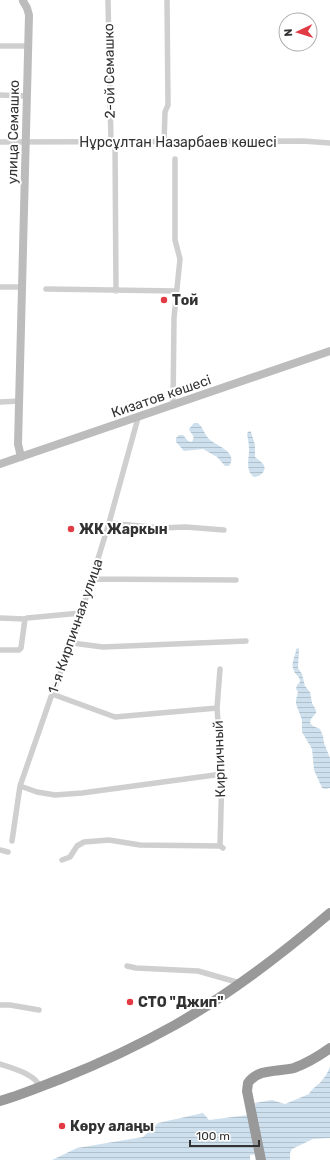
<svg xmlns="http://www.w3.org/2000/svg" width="330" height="1160" font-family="Rubik,sans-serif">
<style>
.water{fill:url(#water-rules)}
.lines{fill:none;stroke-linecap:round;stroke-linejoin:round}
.street{stroke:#cfcfcf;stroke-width:5.5}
.secondary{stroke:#bcbcbc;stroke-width:8}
.highway{stroke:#999;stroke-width:10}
.poi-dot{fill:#e13b46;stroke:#fff;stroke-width:1.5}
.labels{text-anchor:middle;stroke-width:4;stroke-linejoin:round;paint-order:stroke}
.street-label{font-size:14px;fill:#323232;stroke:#fff}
.poi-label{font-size:14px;font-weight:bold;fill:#323232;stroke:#fff;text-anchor:start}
</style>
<defs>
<pattern id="water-rules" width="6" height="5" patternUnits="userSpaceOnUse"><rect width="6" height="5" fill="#cee0ed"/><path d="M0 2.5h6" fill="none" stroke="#b1c1cc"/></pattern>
</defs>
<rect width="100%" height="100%" fill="#fff"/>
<path class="water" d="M 194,423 L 198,423 C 203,427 204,434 209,439 C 216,446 239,452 229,466 L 225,466 L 217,457 L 203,449 L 184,451 L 176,442 L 176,438 L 179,435 L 183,435 L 188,441 L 192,442 C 196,435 191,435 189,429 Z
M 250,431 L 251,432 L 255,445 L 255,457 C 257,459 261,461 263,464 C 268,470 260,477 254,477 C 245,471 249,459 249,450 C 249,444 248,439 247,434 L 248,432 Z
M 299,648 L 298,668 L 302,674 L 305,686 L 310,692 L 312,703 L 316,710 L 316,713 L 311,719 L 310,723 L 313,726 L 320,729 L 323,736 L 324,743 L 330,758 L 330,788 L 326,789 L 322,788 L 314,770 L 312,749 L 302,732 L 302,720 L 296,704 L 296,700 L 298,692 L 296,689 L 297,685 L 300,682 C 300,675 294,675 293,668 C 291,661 296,656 296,649 Z
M 330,1067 L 330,1138 L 313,1139 L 292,1149 L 290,1153 L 290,1160 L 266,1160 L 264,1153 L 250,1155 L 250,1160 L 52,1160 L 77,1148 L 143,1137 L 158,1123 L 203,1113 L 209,1120 L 256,1114 L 255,1103 L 272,1100 L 285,1104 L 309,1094 C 313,1087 319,1085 323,1079 C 326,1076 328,1071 330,1067 Z"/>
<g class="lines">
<path class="street" d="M 108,0 L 111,142
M 0,46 L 28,46
M 0,95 L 26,96
M 0,142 L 303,141 L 330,143
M 115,142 L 116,291
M 164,143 L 165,112 L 168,105 L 167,0
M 0,287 L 22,287
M 46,289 L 176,291
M 0,402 L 20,401
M 173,406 L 174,318 L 180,259 L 175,240 L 175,159
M 109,523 L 160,528 L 186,527 L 224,530
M 92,579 L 236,580
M 0,618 L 25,619
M 72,643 L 103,647 L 246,641
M 0,650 L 19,650 L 21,648 L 25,619 L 27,618 L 81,613
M 220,669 L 217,708 L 222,774 L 220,846 L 223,848
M 52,694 L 115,717 L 217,708
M 20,786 L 37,792 L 55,795 L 82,793 L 222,774
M 12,841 L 20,786 L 52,694 L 72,643 L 109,523 L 138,418
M 0,850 L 8,852
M 62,860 L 70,857 L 77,846 L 84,842 L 109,840 L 140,845 L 220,846
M 127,966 L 136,968 L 198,971 L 240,983
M 0,1005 L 10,1005 L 39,1010
M 0,1064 C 12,1068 35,1074 40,1087"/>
<path class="secondary" d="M 21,457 L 18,444 L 29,15 L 27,8 L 23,1
M 0,464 L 330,351"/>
<path class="highway" d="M 0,1101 C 21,1095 42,1086 63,1078 C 101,1063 139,1045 175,1025 C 230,994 282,954 330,913
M 261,1160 L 247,1091 L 248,1083 C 258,1068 279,1072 294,1068 C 307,1063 319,1056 330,1048"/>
</g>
<g class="poi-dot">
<circle cx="164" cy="300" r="4"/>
<circle cx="71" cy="529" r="4"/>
<circle cx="130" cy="1002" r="4"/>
<circle cx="62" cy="1126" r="4"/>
</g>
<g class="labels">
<g class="street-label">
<text transform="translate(109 71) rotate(-91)" y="5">2-ой Семашко</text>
<text transform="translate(13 132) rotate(-89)" y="5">улица Семашко</text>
<text x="178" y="147">Нұрсұлтан Назарбаев көшесі</text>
<text transform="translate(161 396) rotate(-19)" y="5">Кизатов көшесі</text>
<text transform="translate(75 626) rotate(-71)" y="5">1-я Кирпичная улица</text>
<text transform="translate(219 759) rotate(-92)" y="5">Кирпичный</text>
</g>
<g class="poi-label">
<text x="172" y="305">Той</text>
<text x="79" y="534">ЖК Жаркын</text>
<text x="138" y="1007">СТО "Джип"</text>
<text x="70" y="1131">Көру алаңы</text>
</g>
</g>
<g transform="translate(298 32) rotate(266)"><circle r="19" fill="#ffffff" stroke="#adadad"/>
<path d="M0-3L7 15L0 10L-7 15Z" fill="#e13b46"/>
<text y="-6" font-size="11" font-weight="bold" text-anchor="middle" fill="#323232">N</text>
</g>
<path d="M190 1140v6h69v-6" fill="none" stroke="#323232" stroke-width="2"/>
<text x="196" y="1140" font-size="12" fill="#323232" stroke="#ffffff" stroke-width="3" paint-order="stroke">100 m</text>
</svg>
